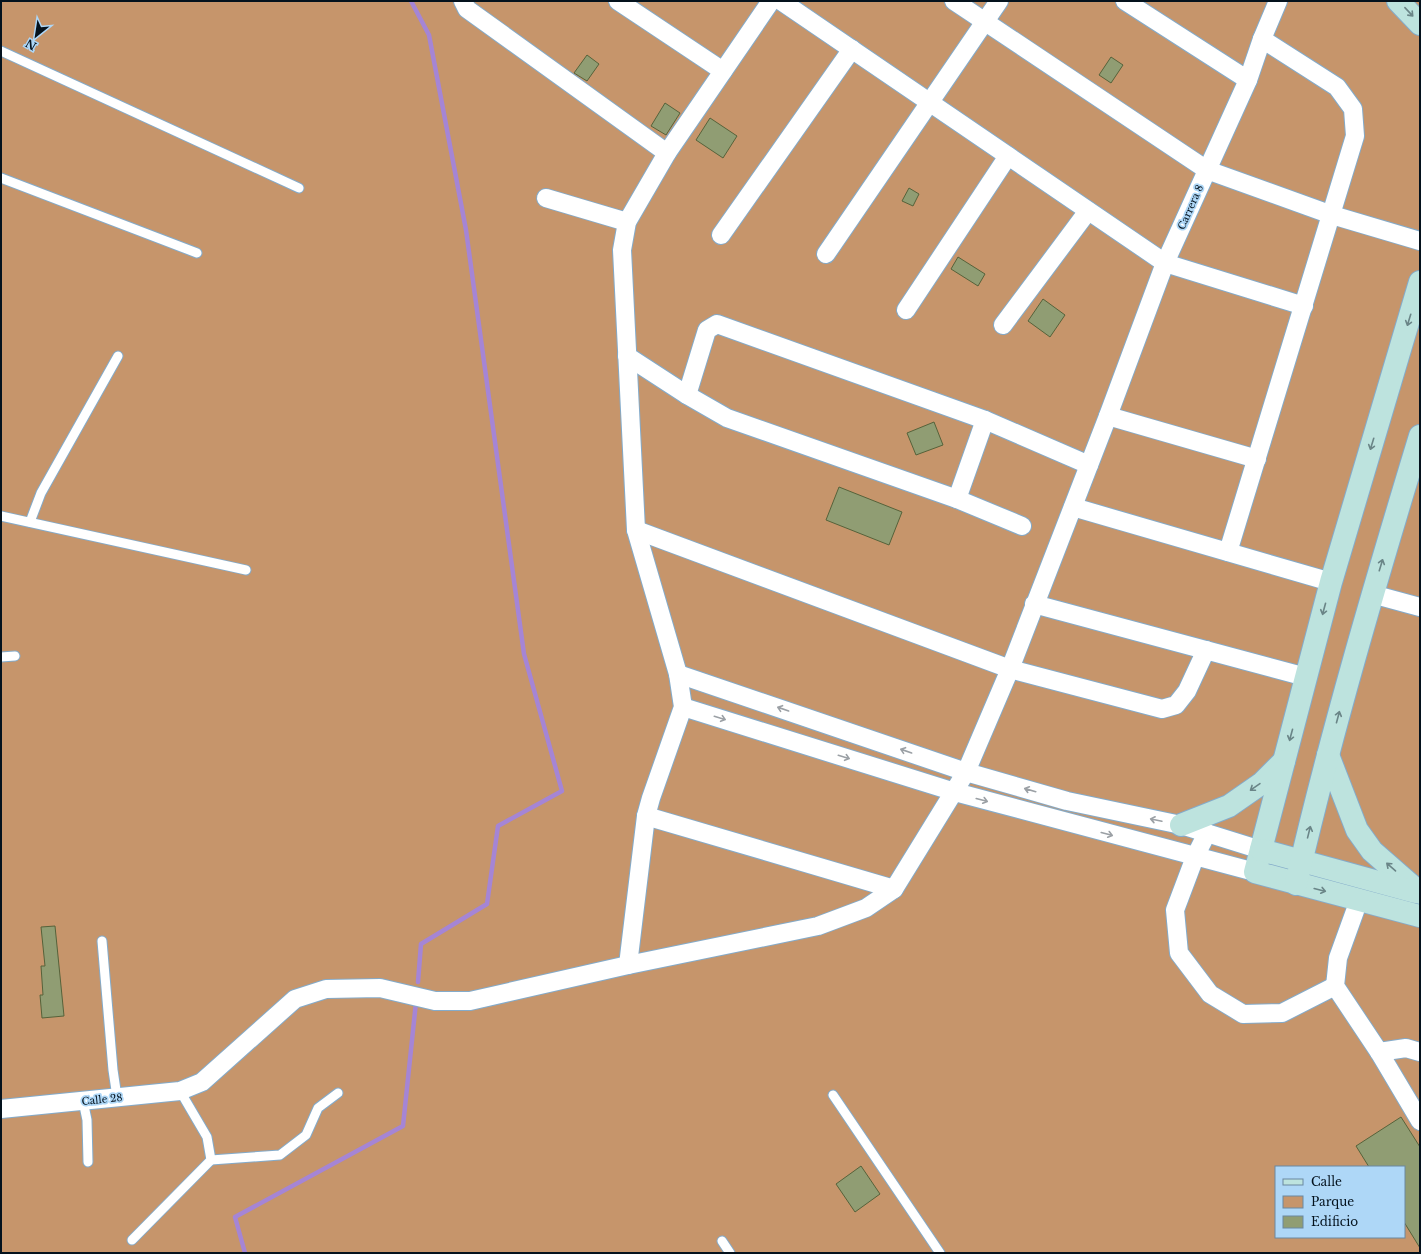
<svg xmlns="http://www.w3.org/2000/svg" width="1421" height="1254" font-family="'Libre Baskerville',serif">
<rect width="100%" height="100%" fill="#aed7f7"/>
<path fill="#c6956b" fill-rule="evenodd" d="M1,1h1419v1252h-1419zM1276,1167h128v70h-128z"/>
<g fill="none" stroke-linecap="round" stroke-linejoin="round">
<g stroke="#a585d5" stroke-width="4.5">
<path d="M411,1l18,34 37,195 58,424 38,137 -64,35 -11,78 -66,40 -3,38"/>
<path d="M245,1253l-10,-36 168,-91 13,-124"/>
</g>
</g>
<g fill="#909d73" stroke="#56623a">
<path d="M587,55l12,9 -12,17 -13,-8z"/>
<path d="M1111,57l12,8 -12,18 -12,-8z"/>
<path d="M665,103l15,10 -14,22 -15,-9z"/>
<path d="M710,118l27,18 -14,22 -27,-18z"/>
<path d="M909,188l10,6 -6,12 -11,-5z"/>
<path d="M958,257l27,17 -7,12 -27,-17z"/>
<path d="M1043,299l22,16 -15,22 -22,-16z"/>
<path d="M934,422l9,23 -27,10 -9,-22z"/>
<path d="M839,487l63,25 -13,33 -63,-25z"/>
<path d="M55,926l9,90 -22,2 -2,-23h3l-2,-29h4l-4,-39z"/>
<path d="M1401,1117l19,30v101l-16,-26v-55h-35l-13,-21z"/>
<path d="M861,1166l19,28 -25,18 -19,-28z"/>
</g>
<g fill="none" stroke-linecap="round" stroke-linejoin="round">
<g stroke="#84abca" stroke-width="11">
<g id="lane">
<path d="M1,51l298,137"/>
<path d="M1,178l196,75"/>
<path d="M1,516l245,54"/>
<path d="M30,522l11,-29 77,-137"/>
<path d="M1,657l14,-1"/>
<path d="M102,941l11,129 4,27"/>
<path d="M833,1095l107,158"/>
<path d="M83,1101l4,19 1,42"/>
<path d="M211,1160l69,-5 26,-20 12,-27 20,-15"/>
<path d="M132,1240l79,-80 -4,-23 -27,-46"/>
<path d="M722,1241l8,12"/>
</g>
</g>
<g stroke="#84abca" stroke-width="20">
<g id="street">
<path d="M463,1l4,8 200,144"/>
<path d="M618,1l105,70"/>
<path d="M781,1l384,262 139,43"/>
<path d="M954,1l253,169 125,45 88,26"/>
<path d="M1125,1l123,79"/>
<path d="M546,198l81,24"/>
<path d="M721,235l131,-186"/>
<path d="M826,254l173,-253"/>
<path d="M906,310l102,-154"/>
<path d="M1003,325l85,-114"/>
<path d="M627,356l60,39 40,23 230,81 65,27"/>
<path d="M687,395l20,-65 10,-6 268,96 104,45"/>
<path d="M1108,416l149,43"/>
<path d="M957,499l28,-79"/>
<path d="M1073,507l258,75"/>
<path d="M636,530l374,139 152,40 14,-4 11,-14 19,-41"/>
<path d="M1228,552l127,-416 -2,-27 -16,-22 -75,-48"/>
<path d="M1372,594l48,13"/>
<path d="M1034,604l272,73"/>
<path d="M678,674l288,98 101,29 114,24 80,25"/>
<path d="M683,707l272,85 300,80"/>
<path d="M646,816l248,73"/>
<path d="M1207,833l-12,24 -20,53 4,43 31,41 33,20 39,-1 53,-27"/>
<path d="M1359,900l-21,58 -3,28 44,66 41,69"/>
<path d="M628,965l18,-149 5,-18 32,-91 -5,-33 -42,-144 -14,-280 5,-28 40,-69 104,-152"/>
<path d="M1379,1052l27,-4 14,4"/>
<path d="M1,1109l179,-18 22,-9 93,-83 31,-10 54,-1 55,13h35l158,-36 190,-39 48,-18 28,-19 72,-117 44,-103 98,-253 57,-153 83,-183 14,-41 16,-38"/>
</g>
</g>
<g stroke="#84abca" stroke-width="24">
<g id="secondary">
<path d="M1398,1l22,23"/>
<path d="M1420,282l-89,300 -76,290 165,44"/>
<path d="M1328,755l29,75 15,21 48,42"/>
<path d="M1181,825l48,-19 33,-23 22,-22"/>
<path d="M1261,850l154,42"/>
<path d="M1296,884c35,-151 79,-300 124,-448"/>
</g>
</g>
<use href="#lane" stroke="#fff" stroke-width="9"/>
<use href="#street" stroke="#fff" stroke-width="18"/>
<use href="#secondary" stroke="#bde3de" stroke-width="22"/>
</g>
<defs><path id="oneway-shaft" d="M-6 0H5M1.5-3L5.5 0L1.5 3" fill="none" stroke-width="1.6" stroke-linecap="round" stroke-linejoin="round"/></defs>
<g stroke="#6a8587">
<use href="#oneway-shaft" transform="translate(1409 12) rotate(47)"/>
<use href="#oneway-shaft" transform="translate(1409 320) rotate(107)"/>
<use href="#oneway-shaft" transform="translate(1372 444) rotate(107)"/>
<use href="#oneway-shaft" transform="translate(1381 565) rotate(-73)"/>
<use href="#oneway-shaft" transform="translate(1324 609) rotate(105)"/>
<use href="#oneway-shaft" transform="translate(1338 717) rotate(-75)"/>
<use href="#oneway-shaft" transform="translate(1291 735) rotate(105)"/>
<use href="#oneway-shaft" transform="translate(1255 787) rotate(145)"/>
<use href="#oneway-shaft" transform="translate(1309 832) rotate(-76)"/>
<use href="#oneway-shaft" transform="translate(1391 867) rotate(-139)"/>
<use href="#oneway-shaft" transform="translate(1320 890) rotate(14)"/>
</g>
<g stroke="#9ba0a5">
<use href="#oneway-shaft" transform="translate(783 709) rotate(-161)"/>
<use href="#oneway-shaft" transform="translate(720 718) rotate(17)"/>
<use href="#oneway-shaft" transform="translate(906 751) rotate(-161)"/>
<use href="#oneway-shaft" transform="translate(844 757) rotate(17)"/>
<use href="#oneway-shaft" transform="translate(1030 790) rotate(-164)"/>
<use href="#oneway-shaft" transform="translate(982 800) rotate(15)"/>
<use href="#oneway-shaft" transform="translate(1156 820) rotate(-168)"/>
<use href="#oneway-shaft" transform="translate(1107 834) rotate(15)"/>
</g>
<g text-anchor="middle" stroke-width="3.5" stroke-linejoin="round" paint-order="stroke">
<g font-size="10" fill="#04121d" stroke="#aed7f7">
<text transform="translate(1190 207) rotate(-66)" y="4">Carrera 8</text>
<text transform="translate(102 1099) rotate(-6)" y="4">Calle 28</text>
</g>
</g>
<rect width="1421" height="1254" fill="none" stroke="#04121d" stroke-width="4"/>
<rect x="1275" y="1166" width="130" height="72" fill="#aed7f7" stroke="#6a88a0"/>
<rect x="1283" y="1179" width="20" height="6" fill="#bde3de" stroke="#6a88a0"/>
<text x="1311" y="1186" font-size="12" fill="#04121d">Calle</text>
<rect x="1283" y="1196" width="20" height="12" fill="#c6956b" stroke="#6a88a0"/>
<text x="1311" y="1206" font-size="12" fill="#04121d">Parque</text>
<rect x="1283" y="1216" width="20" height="12" fill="#909d73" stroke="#6a88a0"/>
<text x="1311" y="1226" font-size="12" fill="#04121d">Edificio</text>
<g transform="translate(36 36) rotate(210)" stroke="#aed7f7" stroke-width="3" paint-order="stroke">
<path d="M0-3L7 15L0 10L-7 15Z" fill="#04121d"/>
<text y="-6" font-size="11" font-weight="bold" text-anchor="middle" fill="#04121d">N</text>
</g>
</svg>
